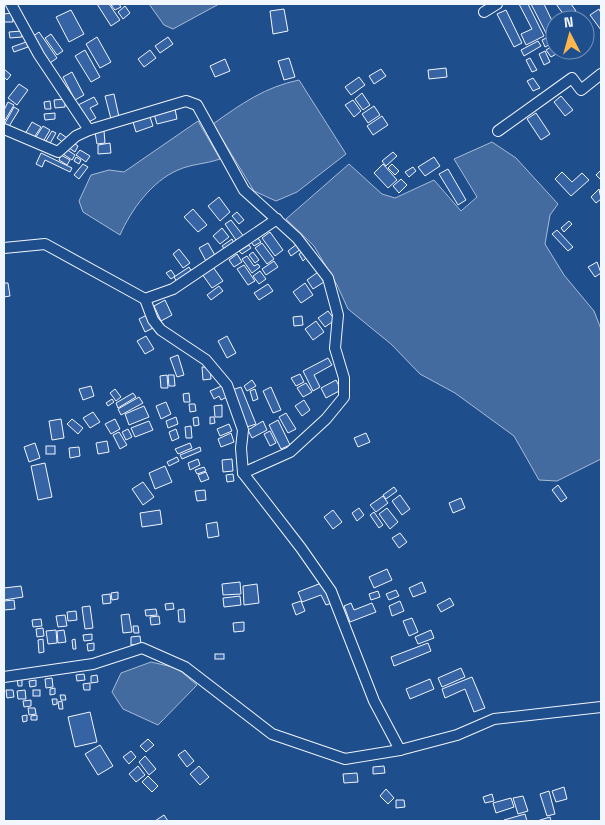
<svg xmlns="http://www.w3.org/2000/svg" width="605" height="825" font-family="'Space Grotesk',sans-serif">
<rect width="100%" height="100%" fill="#1f4e8c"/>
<g fill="#446ba0" stroke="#a8bbd7">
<path d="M149,4h70l-46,25 -9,-4z"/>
<path d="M299,80l47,74 -49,38 -21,9 -22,-10 -41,-67c28,-20 52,-37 86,-44z"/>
<path d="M198,121l22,38c-14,5 -29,5 -42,11 -26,11 -47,40 -58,65l-37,-23 -4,-11 12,-26 18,-5 15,2z"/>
<path d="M492,142l24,16 42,46 -8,11 -5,29 19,31 30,36 7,18v130l-44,22 -18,-1 -25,-44 -59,-43 -35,-19 -29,-30 -43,-35 -11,-24 -23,-39 -28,-27 63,-55 33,30 13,4 39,-18 27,31 16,-14 -23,-38z"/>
<path d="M151,662l26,6 20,17 -39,40 -35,-16 -11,-17 9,-19z"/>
</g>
<g fill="#3563a3" stroke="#f2f6ff">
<path d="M97,4h12l11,16 -9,6z"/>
<path d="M119,4l2,3 -6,3 -4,-5z"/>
<path d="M519,4h9l16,32 -18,9 -5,-11 11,-5z"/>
<path d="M531,4h13l11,23v4l-8,4z"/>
<path d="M556,4h15l5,7 -10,7z"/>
<path d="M125,6l5,7 -7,6 -5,-7z"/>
<path d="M284,9l4,22 -15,3 -3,-23z"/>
<path d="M599,9l2,4v17l-11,-15z"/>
<path d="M71,10l13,24 -15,8 -13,-25z"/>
<path d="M506,10l16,33 -8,4 -17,-33z"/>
<path d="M12,13l1,9h-9v-8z"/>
<path d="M22,31v6l-12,1 -1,-6z"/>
<path d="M39,32l18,26 -7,5 -18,-26z"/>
<path d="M51,34l12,17 -6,4 -12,-17z"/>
<path d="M555,34v8l-10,5 -3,-7z"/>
<path d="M97,37l14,25 -11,6 -14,-24z"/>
<path d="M168,37l5,7 -13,9 -5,-7z"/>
<path d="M538,41l3,5 -17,10 -3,-6z"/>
<path d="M26,42l2,5 -14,5 -2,-5z"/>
<path d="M554,45l4,8 -7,4 -5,-7z"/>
<path d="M85,50l15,27 -9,5 -16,-26z"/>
<path d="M150,50l6,8 -12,9 -6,-8z"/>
<path d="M545,51l5,11 -6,3 -5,-11z"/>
<path d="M289,58l6,19 -11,3 -6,-19z"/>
<path d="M530,58l7,12 -5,2 -6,-12z"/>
<path d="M225,59l5,12 -15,6 -5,-11z"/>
<path d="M446,68l1,9 -18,2 -1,-9z"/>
<path d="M4,69l7,6 -4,5 -3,-3z"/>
<path d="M381,69l5,7 -12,8 -5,-8z"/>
<path d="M72,72l12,23 -9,5 -12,-23z"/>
<path d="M359,77l6,8 -14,10 -6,-8z"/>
<path d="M533,78l7,10 -7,3 -6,-10z"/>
<path d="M19,84l9,6 -11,15 -9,-7z"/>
<path d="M362,93l8,12 -7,5 -8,-11z"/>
<path d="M114,94l5,23 -8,2 -6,-23z"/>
<path d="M561,96l12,14 -8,6 -11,-14z"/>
<path d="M94,97l4,7 -8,4 6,10 -9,5 -9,-18z"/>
<path d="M65,99v8l-10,1 -1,-8z"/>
<path d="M353,100l8,11 -7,6 -9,-12z"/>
<path d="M50,101l1,8h-6l-1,-7z"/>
<path d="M8,102l6,3 -10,17v-12z"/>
<path d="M374,106l6,9 -12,8 -6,-9z"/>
<path d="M14,107l5,3 -11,18 -4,-3z"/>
<path d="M175,109l2,10 -20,5 -3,-10z"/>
<path d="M55,113v6l-10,1 -1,-6z"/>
<path d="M536,113l14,21 -9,6 -14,-21z"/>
<path d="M382,116l6,9 -15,10 -6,-9z"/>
<path d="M150,117l3,9 -17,6 -3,-10z"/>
<path d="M32,122l9,5 -8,12 -8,-5z"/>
<path d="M43,126l7,4 -9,15 -7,-5z"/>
<path d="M52,131l4,2 -8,14 -4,-3z"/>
<path d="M104,131l1,12 -8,1 -2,-12z"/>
<path d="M60,133l7,5 -3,5 -7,-5z"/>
<path d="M72,142l6,4 -3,6 -6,-4z"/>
<path d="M110,143l1,10 -13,1v-9z"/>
<path d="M66,149l9,6 -3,5 -9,-6z"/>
<path d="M80,150l10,6 -4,6 -10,-7z"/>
<path d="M393,152l4,4 -11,10 -4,-5z"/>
<path d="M41,153l31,15 -2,4 -25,-12 -3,7 -6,-3z"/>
<path d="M61,155l9,5 -3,5 -8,-5z"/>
<path d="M76,157l5,3 -2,4 -5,-3z"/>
<path d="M434,157l6,9 -15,10 -7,-9z"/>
<path d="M83,164l5,3 -9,12 -5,-4z"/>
<path d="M383,164l14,16 -9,8 -14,-15z"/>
<path d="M392,164l7,7 -4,4 -7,-7z"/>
<path d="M413,167l3,4 -7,6 -4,-5z"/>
<path d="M448,169l18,31 -8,5 -19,-31z"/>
<path d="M601,170v10l-5,-5z"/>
<path d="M562,172l10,10 10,-9 7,7 -18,16 -16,-17z"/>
<path d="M401,179l6,6 -8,8 -6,-7z"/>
<path d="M599,189l2,10 -5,4 -5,-6z"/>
<path d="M219,197l11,15 -10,9 -12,-15z"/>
<path d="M193,209l14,16 -9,7 -14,-15z"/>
<path d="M237,212l7,8 -5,4 -7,-8z"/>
<path d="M231,220l14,18 -7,5 -13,-19z"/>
<path d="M569,221l3,3 -8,8 -3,-4z"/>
<path d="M222,228l7,9 -9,7 -7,-8z"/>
<path d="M557,230l16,17 -5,4 -16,-17z"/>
<path d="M270,232l13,18 -8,6 -13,-18z"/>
<path d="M258,238l3,4 -7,4 -3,-4z"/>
<path d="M232,239l3,6 -9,6 -4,-5z"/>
<path d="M208,243l8,14 -9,6 -8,-15z"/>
<path d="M262,243l12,16 -7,5 -12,-16z"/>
<path d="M297,244l4,5 -10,7 -3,-5z"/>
<path d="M249,245l2,3 -9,6 -3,-3z"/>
<path d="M179,249l11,14 -7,5 -10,-14z"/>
<path d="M303,251l4,6 -4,4 -4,-7z"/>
<path d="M253,252l6,8 -4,3 -6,-8z"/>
<path d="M237,254l5,8 -8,5 -5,-7z"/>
<path d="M247,256l7,10 4,-2 2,3 -8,6 -10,-14z"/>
<path d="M274,261l4,6 -12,8 -4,-6z"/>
<path d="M597,262l4,11 -6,4 -7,-10z"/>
<path d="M244,265l11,16 -7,4 -11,-16z"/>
<path d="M189,267l4,7 -15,10 -4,-7z"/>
<path d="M213,267l10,14 -11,7 -10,-14z"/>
<path d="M171,270l4,6 -4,3 -5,-6z"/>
<path d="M260,271l6,8 -7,5 -6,-8z"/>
<path d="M318,272l6,10 -11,7 -6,-9z"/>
<path d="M4,283h4l2,13 -6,1z"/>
<path d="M305,283l8,12 -12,8 -8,-11z"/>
<path d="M268,284l5,7 -14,9 -5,-7z"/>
<path d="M219,286l4,5 -12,9 -4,-5z"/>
<path d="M165,300l7,15 -11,6 -7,-15z"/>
<path d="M328,311l7,9 -10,7 -7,-9z"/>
<path d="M147,315l6,13 -8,4 -6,-13z"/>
<path d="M302,316l1,9 -9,1 -1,-9z"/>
<path d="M316,321l8,11 -11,8 -8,-11z"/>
<path d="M146,336l8,13 -9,5 -8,-13z"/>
<path d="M227,336l9,17 -9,5 -9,-17z"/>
<path d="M178,355l6,20 -7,2 -7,-19z"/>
<path d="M328,358l4,7 -18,10 6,12 -7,4 -10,-20z"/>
<path d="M202,367h8l1,12 -8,1z"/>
<path d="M300,374l4,8 -8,4 -5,-8z"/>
<path d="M167,375l1,13h-7l-1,-12z"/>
<path d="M168,375h6l1,11h-6z"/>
<path d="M252,380l4,6 -9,5 -3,-5z"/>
<path d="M336,380l5,10 -15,8 -5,-10z"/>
<path d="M306,383l6,9 -9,5 -6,-9z"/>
<path d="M224,385l5,11 -8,4 -2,-4 -5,3 -4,-8z"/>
<path d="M91,386l3,10 -11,4 -4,-11z"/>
<path d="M241,387l15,37 -9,3 -15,-37z"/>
<path d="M271,387l10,23 -8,3 -10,-22z"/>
<path d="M115,389l6,8 -5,4 -6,-8z"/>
<path d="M255,389l3,10 -5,2 -3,-10z"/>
<path d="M133,393l3,4 -18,11 -2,-5z"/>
<path d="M189,393l1,9h-6l-1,-8z"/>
<path d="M139,397l4,6 -22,12 -3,-6z"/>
<path d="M112,399l2,3 -6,4 -2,-3z"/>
<path d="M304,400l6,10 -8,6 -7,-10z"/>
<path d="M166,402l5,12 -10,5 -5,-13z"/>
<path d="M189,404h6l1,7 -6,1z"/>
<path d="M222,405v12h-7l-1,-11z"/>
<path d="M144,406l5,11 -20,8 -4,-11z"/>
<path d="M93,412l7,10 -10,6 -7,-10z"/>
<path d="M286,413l10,16 -8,4 -9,-16z"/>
<path d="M176,417l2,7 -10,4 -2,-7z"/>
<path d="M198,417l1,8 -5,1 -1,-8z"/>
<path d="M210,417h4l1,6 -5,1z"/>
<path d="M61,419l3,19 -12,2 -3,-19z"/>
<path d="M72,419l11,9 -5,6 -11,-10z"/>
<path d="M115,419l5,10 -9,5 -6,-10z"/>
<path d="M278,420l12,25 -9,4 -12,-24z"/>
<path d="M149,421l4,9 -18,7 -4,-9z"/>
<path d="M263,421l4,9 -15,8 -4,-8z"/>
<path d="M229,424l3,7 -12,5 -3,-7z"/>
<path d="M191,426l1,12h-6l-1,-11z"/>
<path d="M128,429l4,8 -6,3 -4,-8z"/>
<path d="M176,429l3,9 -7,3 -3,-9z"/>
<path d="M270,431l6,12 -6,3 -6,-12z"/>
<path d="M119,432l8,13 -7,4 -7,-14z"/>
<path d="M231,433l3,9 -13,5 -3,-8z"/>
<path d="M366,433l4,9 -12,5 -4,-9z"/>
<path d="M107,441l2,11 -11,2 -2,-11z"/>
<path d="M35,443l5,15 -11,4 -5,-15z"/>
<path d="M190,443l2,5 -14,6 -3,-5z"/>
<rect x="46" y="446" width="9" height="8"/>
<path d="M79,447l1,9 -10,2 -1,-10z"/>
<path d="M200,447l1,4 -19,8 -2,-4z"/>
<path d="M177,457l2,4 -10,5 -2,-4z"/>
<path d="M198,459l2,6 -10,5 -2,-7z"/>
<path d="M232,459l1,12 -10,1 -1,-12z"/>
<path d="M45,463l7,34 -14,3 -7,-34z"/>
<path d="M165,466l7,16 -17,7 -6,-16z"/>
<path d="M204,467l2,4 -9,3 -2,-4z"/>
<path d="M206,472l3,7 -8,3 -3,-7z"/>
<path d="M233,474l1,7 -7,1 -1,-7z"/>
<path d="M143,482l11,15 -11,8 -11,-16z"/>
<path d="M558,485l9,13 -6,4 -9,-12z"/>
<path d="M394,487l3,4 -11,8 -3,-4z"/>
<path d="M205,490l1,10 -9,1 -2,-10z"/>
<path d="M400,495l10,14 -8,6 -10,-14z"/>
<path d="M383,496l5,7 -12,9 -6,-7z"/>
<path d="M461,498l4,10 -12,5 -4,-10z"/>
<path d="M359,508l5,7 -7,6 -5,-8z"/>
<path d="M387,508l11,14 -8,7 -11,-15z"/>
<path d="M160,510l2,14 -20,3 -2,-14z"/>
<path d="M333,510l9,12 -9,7 -9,-12z"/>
<path d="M374,512l9,13 -4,3 -9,-13z"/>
<path d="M217,522l2,14 -11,2 -2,-14z"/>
<path d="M400,533l7,9 -8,6 -7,-10z"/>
<path d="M387,569l5,11 -18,8 -5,-11z"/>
<path d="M240,582l1,12 -18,1 -1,-11z"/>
<path d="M324,582l8,21 -6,2 -5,-10 -19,7 -4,-10z"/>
<path d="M422,582l4,10 -13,5 -4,-9z"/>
<path d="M257,584l2,19 -15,2 -1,-19z"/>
<path d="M21,586l2,11 -19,3v-12z"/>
<path d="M396,590l3,6 -10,4 -3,-6z"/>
<path d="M378,591l2,6 -9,3 -2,-6z"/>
<path d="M118,592v7l-6,1 -1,-7z"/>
<path d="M110,594l1,9 -8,1 -1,-9z"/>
<path d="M240,596l1,9 -17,2 -1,-9z"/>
<path d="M450,598l4,7 -13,7 -4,-7z"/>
<path d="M14,600l1,9 -11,1v-9z"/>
<path d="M301,601l4,10 -9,4 -4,-11z"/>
<path d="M400,601l4,10 -12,5 -3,-10z"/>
<path d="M173,603l1,6 -8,1 -1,-6z"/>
<path d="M351,603l3,7 18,-7 4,9 -26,10 -6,-16z"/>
<path d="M90,606l3,22 -8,1 -3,-22z"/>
<path d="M156,609l1,6 -11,1 -1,-6z"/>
<path d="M184,609l1,13h-6l-1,-12z"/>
<path d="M76,611l1,9 -9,1 -1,-9z"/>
<path d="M129,614l3,18 -9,1 -2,-18z"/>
<path d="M65,615l2,11 -9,1 -2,-11z"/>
<path d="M159,616l1,8 -9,1 -1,-8z"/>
<path d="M412,618l6,14 -9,4 -6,-15z"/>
<path d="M41,619l1,7 -9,1 -1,-7z"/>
<path d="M244,622v9l-10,1 -1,-9z"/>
<path d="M133,626h5l1,7h-5z"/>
<path d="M43,628l1,8 -7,1 -1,-8z"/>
<path d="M56,630l1,13 -9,1 -2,-13z"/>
<path d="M64,630l2,12 -8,1 -1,-12z"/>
<path d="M431,630l3,8 -16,6 -3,-7z"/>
<path d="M92,634v6l-8,1 -1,-6z"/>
<path d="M140,636l1,8 -10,1v-8z"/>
<path d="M43,639l1,13 -5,1 -1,-13z"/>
<path d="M75,639l1,10h-3l-1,-9z"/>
<path d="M94,643v7l-6,1 -1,-7z"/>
<path d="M428,643l3,8 -37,15 -3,-9z"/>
<rect x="215" y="654" width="9" height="5"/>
<path d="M461,668l4,9 -23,10 -4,-9z"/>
<path d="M84,674l1,6 -8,1 -1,-6z"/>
<path d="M97,675l1,7 -7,1v-7z"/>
<path d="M472,677l13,31 -11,4 -9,-23 -20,9 -3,-9z"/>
<path d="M17,678h5v8h-4z"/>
<path d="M52,678l1,9 -7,1 -1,-9z"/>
<path d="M430,679l4,10 -24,10 -4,-10z"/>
<path d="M36,680v6l-6,1 -1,-6z"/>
<path d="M90,683v7h-6l-1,-6z"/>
<path d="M55,688v6l-5,1v-6z"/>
<path d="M6,690h7l1,7 -7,1z"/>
<path d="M25,690l1,9h-8l-1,-8z"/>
<rect x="33" y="690" width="7" height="6"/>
<path d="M60,695h5l1,5h-5z"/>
<path d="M52,699h5v5l-4,1z"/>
<path d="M31,700v6l-7,1 -1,-6z"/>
<path d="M62,701l1,8h-4l-1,-7z"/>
<path d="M28,708h7l1,6 -7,1z"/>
<path d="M90,712l7,30 -22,5 -7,-30z"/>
<path d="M27,715v6l-4,1 -1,-6z"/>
<path d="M37,715v5h-6v-4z"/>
<path d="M148,739l6,6 -8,7 -6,-6z"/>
<path d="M100,745l13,21 -15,9 -13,-21z"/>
<path d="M185,750l9,11 -7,6 -9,-12z"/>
<path d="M131,751l5,6 -7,7 -6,-7z"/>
<path d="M145,756l11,13 -7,6 -10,-13z"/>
<path d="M138,766l7,9 -9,7 -7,-8z"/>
<path d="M199,766l10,11 -9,8 -10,-11z"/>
<path d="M384,766l1,7 -12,1v-7z"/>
<path d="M357,773l1,9 -14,1 -1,-9z"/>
<path d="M148,776l10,10 -6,6 -10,-10z"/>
<path d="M564,787l3,12 -11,3 -4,-11z"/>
<path d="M386,789l8,9 -6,6 -8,-8z"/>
<path d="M549,791l6,23 -8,2 -7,-22z"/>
<path d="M492,794l2,7 -9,2 -2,-6z"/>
<path d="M523,796l5,15 -10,3 -5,-16z"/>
<path d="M511,798l3,9 -18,6 -3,-10z"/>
<path d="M396,800h8l1,7 -9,1z"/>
<path d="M525,814l2,7h-23v-1z"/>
<path d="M164,815l4,6h-13z"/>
<path d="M550,817l1,4h-14z"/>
</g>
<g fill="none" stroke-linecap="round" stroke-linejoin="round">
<g stroke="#f2f6ff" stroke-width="12">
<g id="minor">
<path d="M11,4l28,51 50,75"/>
<path d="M484,12l13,-8"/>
<path d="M4,129l54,23 18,-16 13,-6 97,-29 11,4 47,85 53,48 31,40 10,37 -3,33 9,30v19l-18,22 -36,33 -47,21"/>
<path d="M498,131l74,-53 9,12 20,-16"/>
<path d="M4,248l41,-4 100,55 28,-10 104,-70"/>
<path d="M145,299l8,21 8,10 45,30 21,25 16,45 -2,18 2,25 58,75 30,43 43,110 26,49"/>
<path d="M4,677l89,-13 49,-16 43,19 87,67 73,25 55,-9 57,-15 37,-16 107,-12"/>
</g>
</g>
<use href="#minor" stroke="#1f4e8c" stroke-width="10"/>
</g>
<rect width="605" height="825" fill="none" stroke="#f2f6ff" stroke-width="10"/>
<g transform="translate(570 35) rotate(354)"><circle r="24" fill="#1f4e8c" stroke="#7391ba"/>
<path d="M0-4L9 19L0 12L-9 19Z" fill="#ffb74d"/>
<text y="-8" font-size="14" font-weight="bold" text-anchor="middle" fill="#f2f6ff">N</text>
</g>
</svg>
